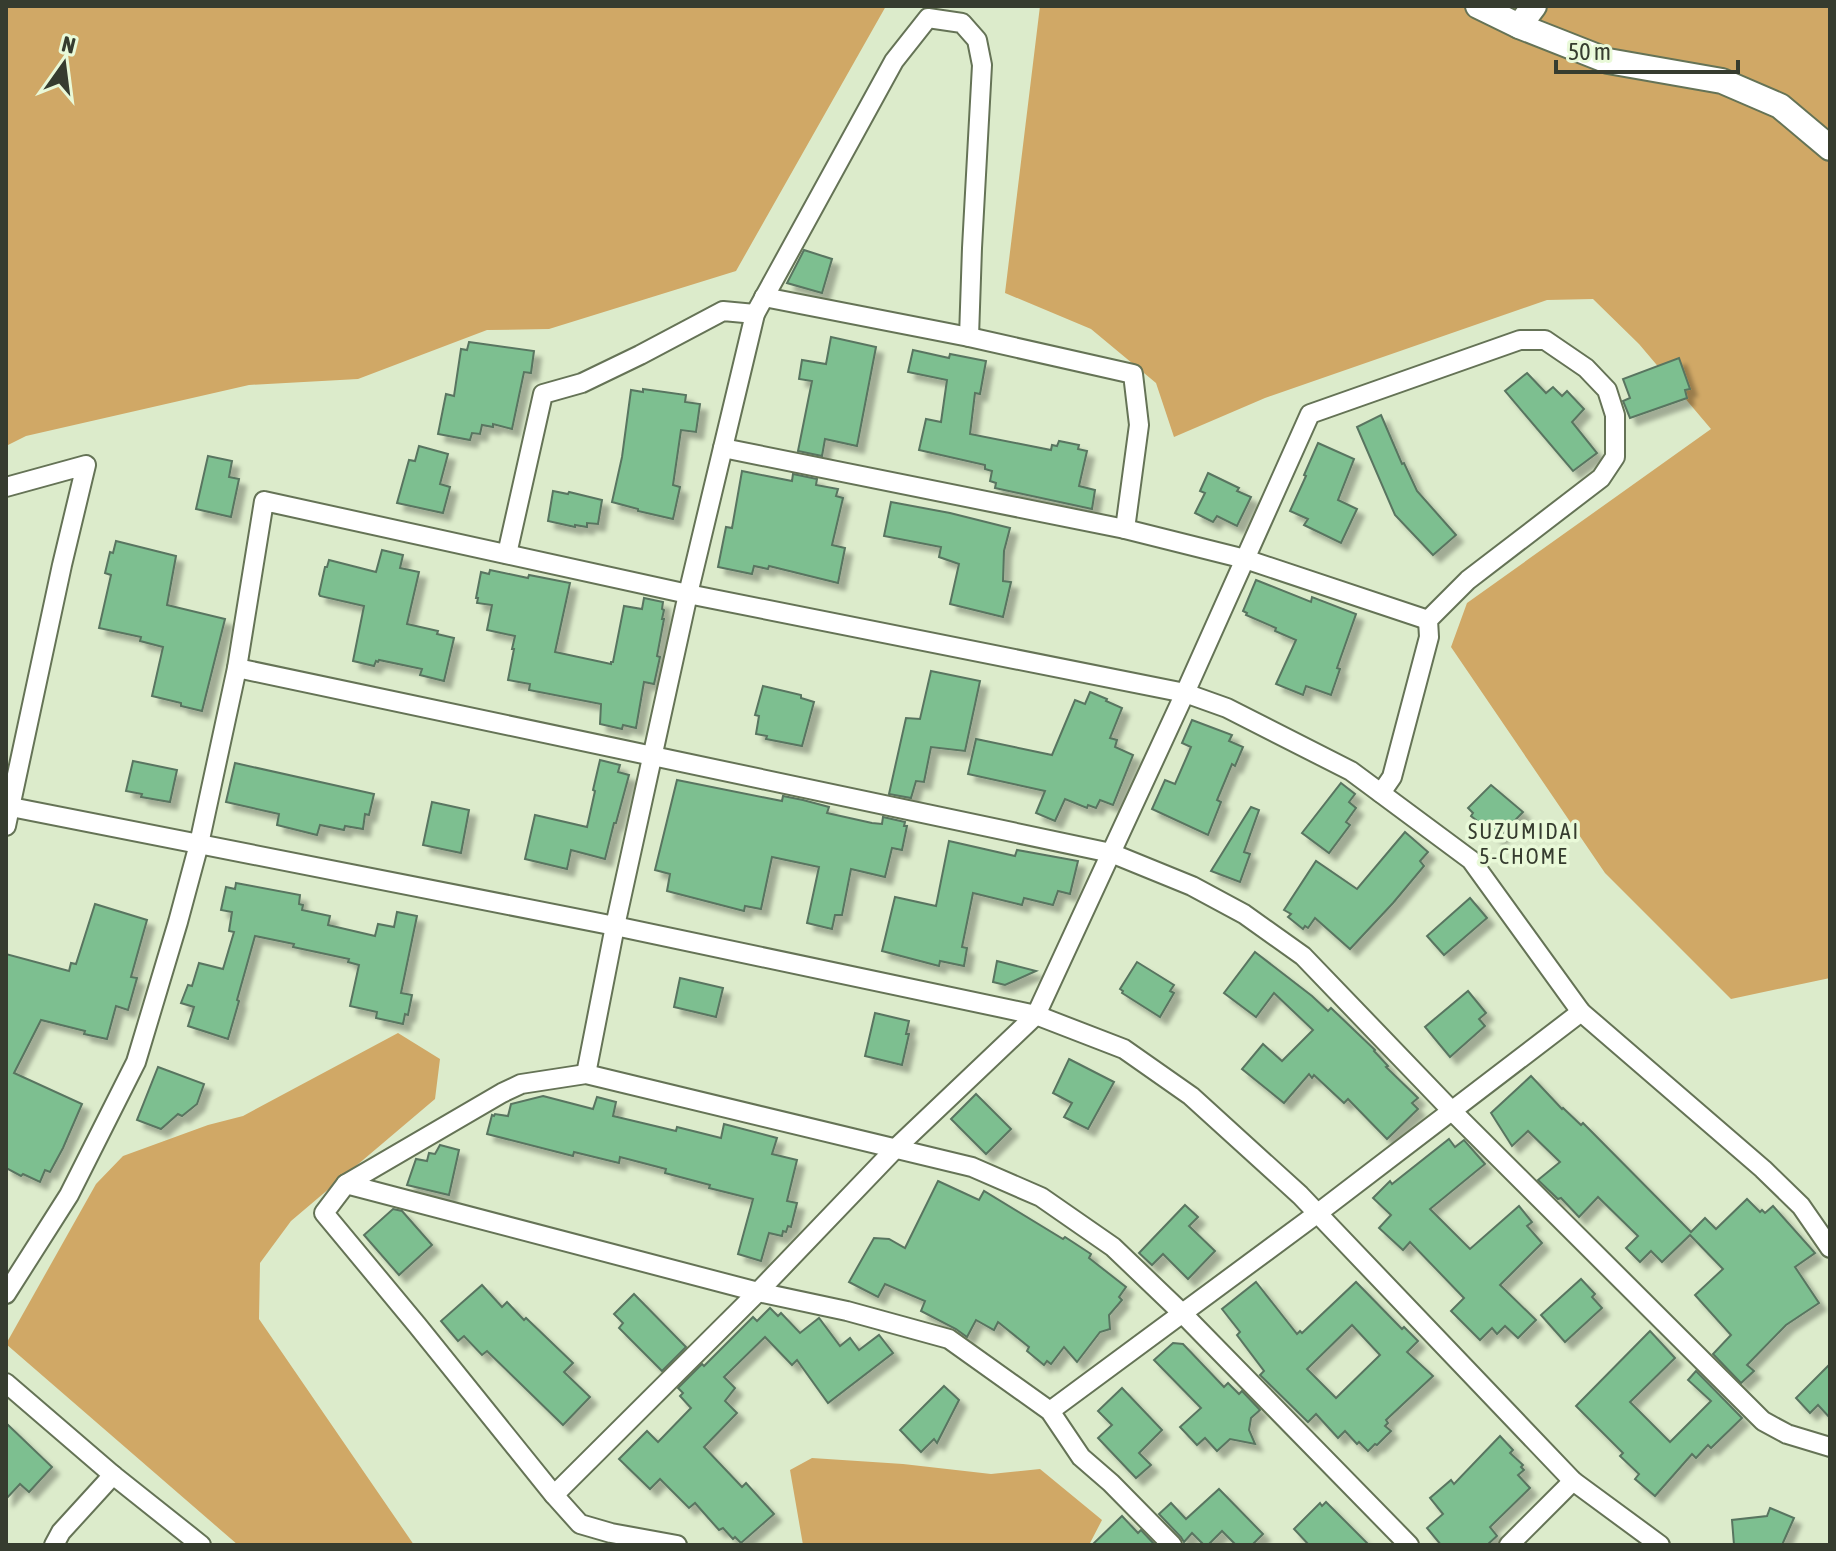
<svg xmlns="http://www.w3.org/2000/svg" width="1836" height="1551" font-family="'Asap Condensed',sans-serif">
<defs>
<filter id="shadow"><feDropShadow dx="7" dy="7" stdDeviation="2" flood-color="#0004"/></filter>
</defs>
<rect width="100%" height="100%" fill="#dcebcb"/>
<g fill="#d0a866">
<path d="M6,6h880l-150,265 -187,58 -62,1 -129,49 -109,6 -223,51 -20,10z"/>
<path d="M1040,6h790v972l-99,21 -126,-126 -154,-226 16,-44 244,-174 -72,-85 -46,-45 -46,1 -282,98 -91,39 -18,-54 -65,-54 -86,-36z"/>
<path d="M398,1033l42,26 -5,40 -144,122 -31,42 -1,56 155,226h-176l-232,-201 90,-160 27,-28 85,-31 35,-9z"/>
<path d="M812,1458l91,6 88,10 49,-5 62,51 -13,25h-286l-13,-75z"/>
</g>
<g fill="#7dbf90" stroke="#597560" stroke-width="2" fill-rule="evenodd" filter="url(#shadow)">
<path d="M804,250l28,9 -10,34 -35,-10z"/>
<path d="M831,337l45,10 -19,99 -32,-7 -3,17 -24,-5 14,-70 -13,-2 3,-19 24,4z"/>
<path d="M469,342l65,9 -3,22 -7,-1 -12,57 -19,-5v3l-11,-2 -2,9 -8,-1 -2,7 -32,-6 8,-40 8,2 7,-47 6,1z"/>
<path d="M913,350l36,8 1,-4 36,7 -6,33 -5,-1 -5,41 81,16 1,-5 5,1 2,-5 20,4 -1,4 9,2 -8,35 16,4 -3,19 -97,-21 1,-5 -6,-2 2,-10 -7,-2v-4l-66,-15 7,-31 15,3 6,-42 -39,-8z"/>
<path d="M1679,358l11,31 -5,1 2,8 -57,20 -7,-17 7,-3 -7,-19z"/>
<path d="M1527,373l19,20 7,-6 9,9 5,-5 17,18 -12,13 25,31 -24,18 -68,-80z"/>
<path d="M643,389l43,6 -1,7 15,2 -4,28 -15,-2 -8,55 7,2 -7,32 -35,-8v-2l-26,-7 10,-45 9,-67 12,2z"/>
<path d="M1381,415l21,49 2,-1 13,28 39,44 -23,20 -38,-40 -38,-88z"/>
<path d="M1318,443l36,16 -16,41 19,9 -16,34 -37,-18 4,-6 -18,-8 16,-35 -2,-1z"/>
<path d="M419,446l29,8 -8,30 10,3 -7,26 -46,-10 12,-43 6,1z"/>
<path d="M208,456l24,5 -3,16 10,2 -8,38 -35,-8z"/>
<path d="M742,471l50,10 1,-7 24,5 -1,6 22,4 -2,7 7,2 -11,47 13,3 -7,35 -69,-17 -1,3 -14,-3 -2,8 -34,-7 8,-40 6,1z"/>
<path d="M1208,473l31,15 -2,3 14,6 -14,29 -20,-10 -4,6 -18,-9 10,-20 -5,-2z"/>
<path d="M553,491l15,3 1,-2 33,8 -4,24 -11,-1v4l-12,-2v2l-27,-6z"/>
<path d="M891,502l59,11 60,15 -6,23 -1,30 8,1 -8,35 -53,-13 9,-40 -20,-7 2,-10 -57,-11z"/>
<path d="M116,541l60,15 -9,49 58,14 -23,92 -21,-5v-3l-29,-7 11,-49 -23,-6 1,-4 -42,-9 12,-53 -6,-2 5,-21 3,1z"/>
<path d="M382,550l21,5 -3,13 19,4 -12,52 31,7 -1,3 17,4 -10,43 -24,-6 2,-6 -43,-9 -1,2 -2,-1 -2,5 -21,-5 11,-55 -44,-10 -1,-2 6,-27h2l2,-7 47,12z"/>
<path d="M490,570l38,8 1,-3 41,8 -15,69 56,12v-2h2l11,-56 18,3 2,-11 19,4 -1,7 2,1 -2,9h2l-7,37 3,1 -6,27 -10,-2 -8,46 -13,-3 -1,4 -22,-5 1,-20 -72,-14 1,-6 -22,-4 6,-31h-2l3,-13 -28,-6 5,-25 -15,-2 1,-5h-2l5,-26 8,2z"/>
<path d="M1256,580l55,22 1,-5 44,17 -19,54 3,1 -9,26 -25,-9 -3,9 -27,-11 20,-44 -21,-9 1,-3 -30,-13 1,-2 -4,-2z"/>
<path d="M931,671l49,10 -15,70 -34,-4 -7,35 -8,-1 -5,17 -22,-4 17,-76 14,1z"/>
<path d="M763,686l38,9v3l13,4 -12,44 -36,-7 1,-3 -11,-2 3,-18 -4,-1z"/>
<path d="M1090,692l17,7 -1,2 16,7 -12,30 7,2 -2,7 18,8 -20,50 -13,-5 -4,8 -8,-3 -1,3 -22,-9 -10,22 -19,-8 9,-22 -77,-17 8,-35 76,16 23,-55 10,4z"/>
<path d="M1192,720l40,15 -3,6 14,6 -8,19 -3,-2 -15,36 4,2 -13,33 -56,-26 13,-29 10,4 16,-37 -9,-4z"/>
<path d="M600,760l20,5 -2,7 11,3 -13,48h-2l-9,36 -34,-9 -4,19 -42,-10 10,-44 52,12 8,-36 -2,-1z"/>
<path d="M133,761l44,9 -7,32 -29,-5 1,-3 -16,-3z"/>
<path d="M235,763l139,31 -5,21 -4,-1 -2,15 -18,-3 -1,4 -24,-5 -3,10 -40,-10 2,-11 -53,-12z"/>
<path d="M677,780l105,21 1,-5 20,4 26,7 -2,6 45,10 10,1 1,-7 22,5 -1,4h3l-5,24 -10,-2 -7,29 -34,-8 -9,46h-7l-3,14 -25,-6 12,-56 -47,-10 -11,52 -16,-3 -1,5 -77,-20 3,-17 -15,-4z"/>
<path d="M1341,783l14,11 -6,8 7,6 -10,14 4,3 -21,28 -27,-20z"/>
<path d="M1491,785l32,27 -25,26 -27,-22 2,-3 -5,-5z"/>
<path d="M432,802l37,8 -8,43 -38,-8z"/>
<path d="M1251,807l8,3 -15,42 6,2 -10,28 -29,-11z"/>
<path d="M1405,832l23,20 -8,9 4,5 -31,37 -43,46 -35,-31 -7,10 -3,-2 -2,3 -15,-12 3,-3 -7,-4 32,-49 41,28z"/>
<path d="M949,841l66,15 2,-6 61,11 -8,33 -12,-3 -5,14 -29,-7 -2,7 -49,-12 -11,54 5,1 -3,18 -24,-5 -1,5 -57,-15 13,-54 41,9z"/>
<path d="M236,883l64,12 -1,9 4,1 -1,5 28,6 -2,9 47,11 3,-12 16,3 3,-15 20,4 -16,77 11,2 -4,20 -3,-1 -2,10 -27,-6 1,-6 -27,-6 9,-41 -11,-3 1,-3 -56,-12 1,-3 -39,-8 -18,64 2,1 -11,38 -40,-13 6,-19 -13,-4 7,-18 4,1 7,-23 24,6 11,-37 -5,-1 3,-19 -11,-2 5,-23 9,2z"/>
<path d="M1470,898l17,20 -43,37 -17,-19z"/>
<path d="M95,904l52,16 -16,57 6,1 -9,32 -12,-4 -9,33 -23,-5 1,-3 -44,-11 -27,53 68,31 -19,44 -13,24 -5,-2 -5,12 -17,-8 -2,2 -15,-8v-214l63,17 2,-8 5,1z"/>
<path d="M1255,952l57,44 16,15 3,-3 44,42 -1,1 14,15 -2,1 32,31 -6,5 6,6 -31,30 -39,-40 -4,4 -30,-28 -2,3 -3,-4 -25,29 -42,-34 21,-25 19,17 31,-31 -39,-37 -18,24 -32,-24z"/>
<path d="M997,961l39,10 -31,14 -12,-3z"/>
<path d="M1137,962l37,23 -4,6 4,2 -14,24 -38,-24 1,-2 -3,-2z"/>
<path d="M680,978l43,10 -7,29 -42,-10z"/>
<path d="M1468,991l18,22 -7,6 6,7 -35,31 -25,-30z"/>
<path d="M875,1013l34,8 -3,13h3l-7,31 -37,-9z"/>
<path d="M1069,1059l45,23 -26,47 -24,-12 8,-14 -19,-10z"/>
<path d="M158,1067l46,17 -7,20 -15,12 -4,-2 -17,15 -24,-9z"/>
<path d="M1531,1076l31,33 1,-1 18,17 2,-2 108,109 14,-14 11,11 31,-30 13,13 2,-2 3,3 8,-7 42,47 -20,14 24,36 -33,22 -39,40 7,6 -13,12 -28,-29 18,-19 -36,-40 28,-26 -33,-34 -28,27 -11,-11 -11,11 -14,-14 12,-12 -40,-39 -19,20 -18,-19 -3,1 -20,-19 22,-18 -32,-31 -16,15 -21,-33z"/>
<path d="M976,1094l35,35 -25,25 -35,-35z"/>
<path d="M543,1096l50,13 4,-12 19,5 -3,14 63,15 1,-4 44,11 3,-14 53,14 -5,16 25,6 -10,41 10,2 -6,24 -3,-1 -2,6 -3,-1 -1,5 -13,-3 -8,28 -23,-7 15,-55 -44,-11 1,-3 -45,-12 1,-4 -46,-12 -1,6 -45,-11 -1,4 -86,-22 5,-19 2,1 1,-2 13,2 3,-12z"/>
<path d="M1449,1139l6,8 9,-7 21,24 -55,45 40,40 49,-43 13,16 -5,4 15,17 -42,42 36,35 -18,18 -13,-12 -8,8 -5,-6 -12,12 -29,-29 13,-13 -54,-56 -7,8 -24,-22 12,-13 -18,-17 17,-17 2,3z"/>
<path d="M440,1145l19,5 -10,45 -42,-10 9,-26 11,2 2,-8 6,1z"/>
<path d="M938,1181l41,19 5,-9 79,48 2,-2 26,17 -2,4 37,29 -7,10 3,3 -13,15 1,14 -10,3 -23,30 -13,-15 -13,17 -4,-3 -3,4 -17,-14 2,-4 -31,-25 -4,8 -18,-10 -9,17 -11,-8 -35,-18 4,-10 -40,-17 -7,13 -29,-15 25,-44 15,1 16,9z"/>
<path d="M1185,1205l13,12 -9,9 26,25 -27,28 -25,-25 -11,11 -13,-12z"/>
<path d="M393,1209l9,2 30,34 -33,30 -35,-40z"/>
<path d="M1581,1279l14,15 -3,3 10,11 -37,34 -24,-27z"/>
<path d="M1256,1282l41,52 3,-3 2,2 54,-51 46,47 2,-2 14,14 -11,11 26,24 -47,44 2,3 -3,3 6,5 -14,14 -2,-1 -7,7 -9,-9 -2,2 -12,-13 -7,7 -22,-24 -8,8 -48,-47 4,-4 -27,-36 3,-3 -18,-23zM1352,1325l28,30 -44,43 -29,-29z"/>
<path d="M482,1285l20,22 5,-5 17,18 2,-2 47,45 -9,9 26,25 -27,28 -76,-74 -5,4 -18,-19 -6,5 -17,-20z"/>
<path d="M634,1294l52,53 -24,24 -43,-43 4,-5 -9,-9z"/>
<path d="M770,1308l8,8 3,-3 19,20 19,-15 21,28 10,-8 9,12 20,-15 14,18 -65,50 -31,-43 -5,5 -27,-28 -41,40 11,11 -10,13 12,12 -33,34 38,40 4,-4 28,31 -33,29 -6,-6 -2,2 -10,-11 -4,2 -24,-27 -6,5 -29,-29 -10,10 -31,-30 28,-28 11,11 33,-34 -11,-12 3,-3 -5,-5 24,-24 2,2 49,-49 4,4z"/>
<path d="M1650,1331l25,27 -45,44 40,40 41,-41 -23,-21 8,-9 46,47 -31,30 -3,-3 -12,13 -4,-4 -37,42 -20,-17 4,-5 -19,-18 3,-3 -47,-47z"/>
<path d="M1173,1343l10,1 41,43 4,-4 11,11 3,-3 18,19 -9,8 -2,12 6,14 -25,-5 -13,12 -12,-13 -8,7 -17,-18 21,-19 -47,-48z"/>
<path d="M1830,1364v54l-12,-13 -8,8 -14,-15z"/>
<path d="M944,1386l15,14 -22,43 -3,-4 -13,13 -21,-22z"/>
<path d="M1122,1388l40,42 -23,23 12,12 -15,13 -38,-40 14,-13 -14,-14z"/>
<path d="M6,1423l46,44 -23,25 -9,-8 -14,15z"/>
<path d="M1500,1436l13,14 -3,3 13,12 -2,2 3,3 -6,5 12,13 -40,39 7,9 -10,9h-46l-14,-17 16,-14 -13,-16 21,-18 3,4z"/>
<path d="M1219,1489l44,45 -11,11h-16l-14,-14 -14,14h-4l-12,-12 -8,9 -3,-5 -22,-23 12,-11 15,16z"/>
<path d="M1326,1502l43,43h-60l-15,-16 26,-26 2,3z"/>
<path d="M1770,1508l24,10 -12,27h-48l-2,-25 35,-4z"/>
<path d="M1122,1516l16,17 3,-3 14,15h-63z"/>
</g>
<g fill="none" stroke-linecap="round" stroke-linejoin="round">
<g stroke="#657356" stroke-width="22">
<g id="minor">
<path d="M764,297l205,40 164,37 6,51 -14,104"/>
<path d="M723,448l402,81 120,30 183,61"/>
<path d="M6,487l80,-22 -24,100 -56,261"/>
<path d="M507,554l36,-160 39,-11 58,-28 83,-44 32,3"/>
<path d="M237,668l874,185 81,33 52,28 59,42 149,155 311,310 24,13 43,13"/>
<path d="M6,806l609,120 421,89 88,34 67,47 109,99 273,286 87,64"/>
<path d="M586,1074l29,-148 73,-332 67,-280 139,-253 34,-43 34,5 15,17 5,25 -10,183 -3,89"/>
<path d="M346,1184l412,108 89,19 102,28 101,72 31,46 30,26 61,62"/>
<path d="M6,1294l63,-99 67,-133 42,-140 21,-78 38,-176 27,-167 424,93 497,99 42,15 124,63 120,89 110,152 182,157 38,37 29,42"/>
<path d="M6,1383l107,92 88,70"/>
<path d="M1050,1411l268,-198 263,-201"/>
<path d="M554,1495l204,-203 138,-144 140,-133 149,-322 125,-279 210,-74h25l41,28 21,22 8,25v42l-14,21 -133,102 -40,40 1,17 -37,140 -11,16"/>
<path d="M54,1545l7,-13 52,-57"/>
<path d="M677,1545l-66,-12 -31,-9 -26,-29 -137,-170 -93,-112 22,-29 156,-91 19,-9 65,-10 386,93 69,30 72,50 70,67 226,231"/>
<path d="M1509,1545l64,-64"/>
</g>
</g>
<g stroke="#657356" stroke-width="28">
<g id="tertiary">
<path d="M1478,6l41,20 89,35 114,20 58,25 50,42"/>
<path d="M1519,26l15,-20"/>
</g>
</g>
<use href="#minor" stroke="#fff" stroke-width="18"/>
<use href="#tertiary" stroke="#fff" stroke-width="24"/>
</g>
<g text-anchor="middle" stroke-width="7" stroke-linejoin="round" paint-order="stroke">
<g font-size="22" letter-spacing="2" fill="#363c2f" stroke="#e9f9d8">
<text x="1524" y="839">SUZUMIDAI<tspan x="1524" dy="25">5-CHOME</tspan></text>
</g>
</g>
<rect width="1836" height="1551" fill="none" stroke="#363c2f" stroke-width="16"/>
<g transform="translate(64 64) rotate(14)" stroke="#e9f9d8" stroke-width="6" paint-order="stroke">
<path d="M0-6L14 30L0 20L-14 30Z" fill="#363c2f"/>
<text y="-12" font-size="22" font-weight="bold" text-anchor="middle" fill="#363c2f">N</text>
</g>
<path d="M1556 60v12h182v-12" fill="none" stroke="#363c2f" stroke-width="4"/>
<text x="1568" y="60" font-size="24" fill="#363c2f" stroke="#e9f9d8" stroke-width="6" paint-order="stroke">50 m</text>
</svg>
